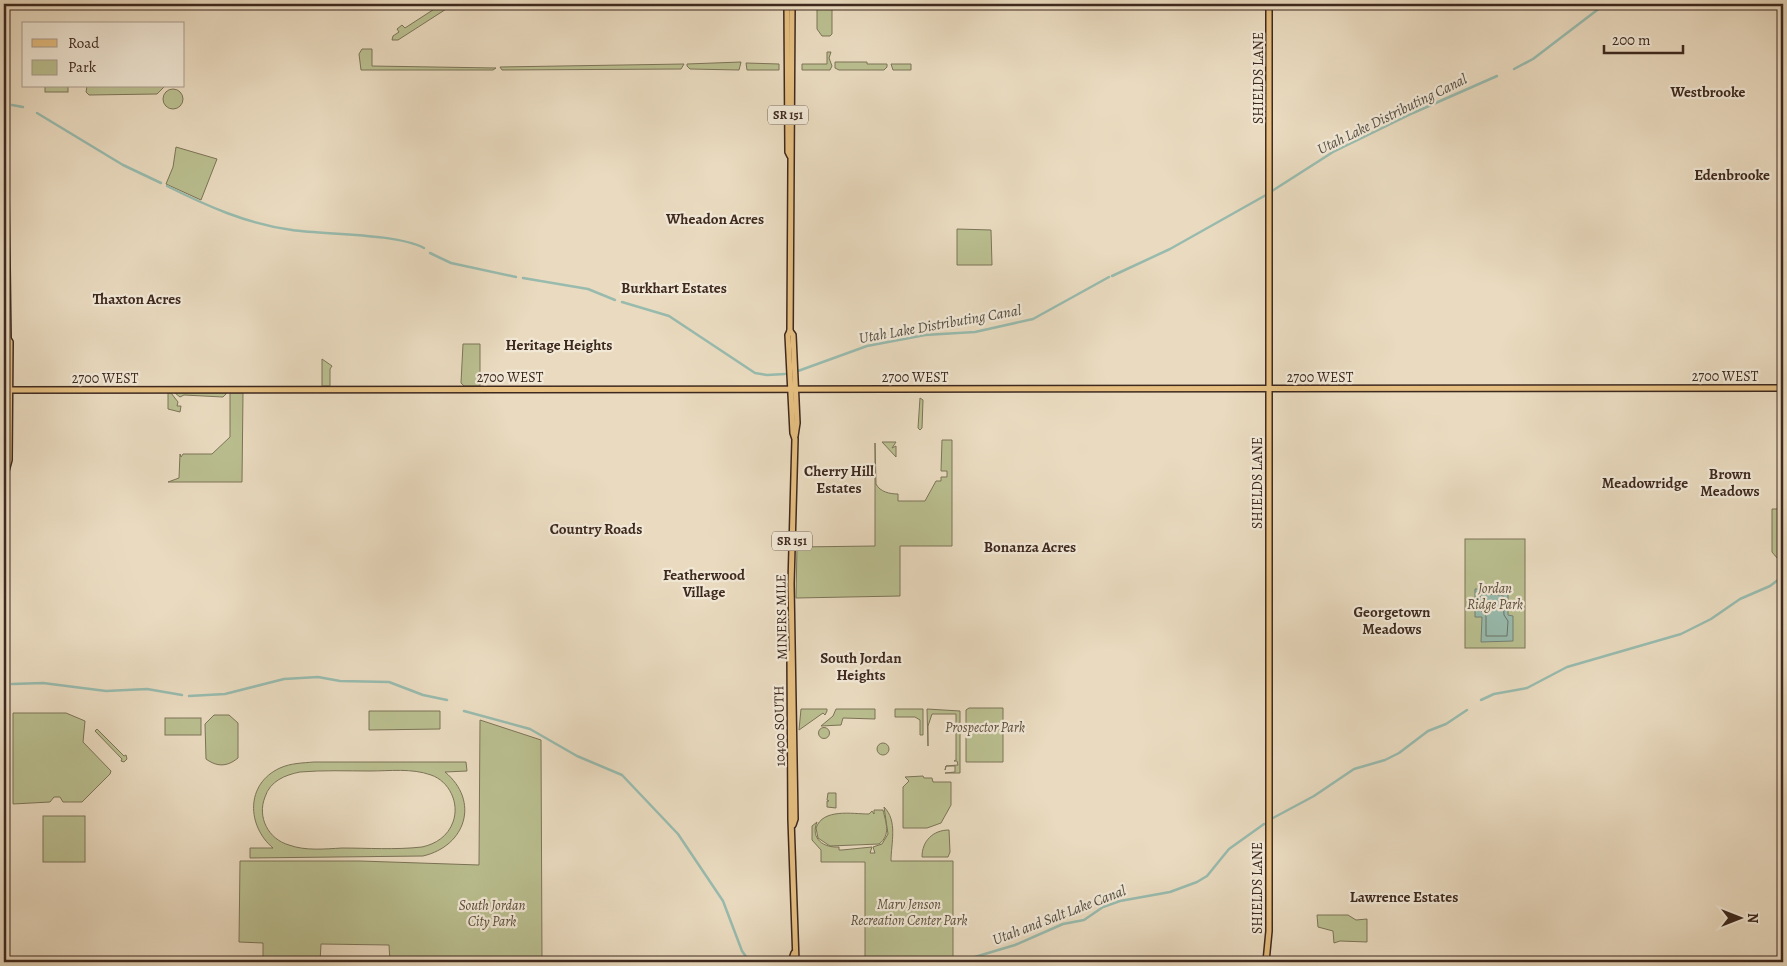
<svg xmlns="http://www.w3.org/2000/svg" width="1787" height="966" font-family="Alegreya,serif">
<rect width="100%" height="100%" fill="#eadbc0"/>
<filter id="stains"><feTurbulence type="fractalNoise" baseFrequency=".004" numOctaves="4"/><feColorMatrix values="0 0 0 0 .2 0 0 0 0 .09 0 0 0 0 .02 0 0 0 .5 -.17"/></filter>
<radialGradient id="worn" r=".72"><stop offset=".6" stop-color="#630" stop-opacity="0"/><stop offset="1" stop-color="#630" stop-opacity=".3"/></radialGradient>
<g fill="#babf90" stroke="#7c7458" fill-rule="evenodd">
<path d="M442,4h12l-56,36h-6l1,-4 6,-4 -2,-3 5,-4 3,3z"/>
<path d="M817,4h15v30l-2,2h-8l-5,-7z"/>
<path d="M362,49h10v17l124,2 -3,2h-132l-2,-16z"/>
<path d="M827,52h4l-2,6 3,8 -2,4h-28v-6h25z"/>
<path d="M741,62l-2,8 -49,-1 -3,-3v-2z"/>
<path d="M835,62h32v2h20v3l-3,3h-45l-4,-2z"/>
<path d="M746,63l33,1v6h-32z"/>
<path d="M684,64l-3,5 -179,1 -2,-3z"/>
<path d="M891,64h20v6h-18z"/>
<rect x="45" y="86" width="23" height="6"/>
<path d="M87,86h78l-8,8 -68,1 -3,-3z"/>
<circle cx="173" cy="99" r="10"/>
<path d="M176,147l41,12 -16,41 -35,-16 7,-17z"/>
<path d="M957,229l34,1 1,35h-35z"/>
<path d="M463,344h17v42h-16l-3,-3z"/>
<path d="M322,359l10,7 -2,3v17h-8z"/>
<path d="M168,393h3l7,9 -1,4h4l-1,6 -12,-3z"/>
<path d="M175,393h52l-4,4 -39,-2 -4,2z"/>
<path d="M230,393h13l-1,89h-74l11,-4 1,-24 1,3 2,-3h29l18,-17z"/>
<path d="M920,398l3,2 -1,28 -2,2 -2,-2z"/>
<path d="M942,440h10v106h-52v50l-104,2 1,-51 78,-1v-103l1,41c4,8 14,10 22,10v7h27l11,-20h5v-4h6v-6h-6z"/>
<path d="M882,442h14l-4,6 4,-2v11z"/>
<path d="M1772,509h11v56l-11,-13z"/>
<rect x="1465" y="539" width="60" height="109"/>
<path d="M969,708h34v54h-37v-52z"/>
<path d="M801,709h26v2l-2,4 -2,-2 -24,17z"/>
<path d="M836,709h39v10l-32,-1 -2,7 -20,1 12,-10z"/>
<path d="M895,709h28v26h-3v-15l-5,-3h-20z"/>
<path d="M927,709l33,2v62h-15l10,-1v-6h-9l-1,4 1,-4 12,-1 -1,-4h-3l2,-1v-46h-24l-4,12v20z"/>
<path d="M369,711h71v18l-71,1z"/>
<path d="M13,713h53l19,8 -2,21 28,29 -1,3 -28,28h-19l-3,-5h-6l-4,5 -37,2z"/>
<path d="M214,715h15l9,8v35c-11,9 -21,9 -32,1l-1,-35z"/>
<rect x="165" y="718" width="36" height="17"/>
<path d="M480,720l61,20 1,222h-152l-1,-17 -68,-1 -1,18h-57v-19l-24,-1 1,-81h120l119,4z"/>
<circle cx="824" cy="733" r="5.5"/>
<path d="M97,729l27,27 2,-1 1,4 -3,3 -3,-1 1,-2 -27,-28z"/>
<circle cx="883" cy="749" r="6"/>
<path d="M314,762h152l1,9 -22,1c35,29 21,74 -22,84l-173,2v-10h23c-26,-22 -28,-64 7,-80 11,-5 23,-5 34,-6zM300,772c23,-2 47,-1 70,-1 19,0 42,-3 61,4 18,6 29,28 22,47 -5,14 -17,22 -31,25 -27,3 -54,1 -80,1 -17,1 -37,3 -53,-3 -21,-6 -32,-28 -24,-48 5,-16 20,-22 35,-25z"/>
<path d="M923,776l1,2h8l1,4h18v23l-10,18 -14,5h-24v-41l6,-6 -4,-4z"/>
<path d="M828,793h8v15l-9,-1v-6h2l-2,-1z"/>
<path d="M884,807c14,14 7,36 7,54h62v98l-21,3h-67v-100h-44v-12l-9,-10v-14l5,-4c-7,17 7,26 22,25v3h3l30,-3 -2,6h5l-2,-6 9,-3 6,-10z"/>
<path d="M874,810h9c3,13 8,25 -4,34l-49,2 -12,-8 -2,-10c7,-20 36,-14 53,-14l3,-3 2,3z"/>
<rect x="43" y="816" width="42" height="46"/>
<path d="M949,830l1,22 -2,5h-26c0,-16 11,-27 27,-27z"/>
<path d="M1317,915h31l8,5 11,-1v23l-27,-1 -6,2 -1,-12 -15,-4z"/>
</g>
<path fill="#98bbae" stroke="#748175" d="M1475,589h33v26l5,1v25l-32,1 1,-25h-7z"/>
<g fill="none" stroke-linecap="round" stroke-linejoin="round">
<path stroke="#6b7266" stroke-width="1" d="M1482,594l21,1 1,20 4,6 -1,15h-21v-20l-6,-7v-13z"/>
<g stroke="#98bbae" stroke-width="2.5">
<path d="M1514,69l19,-10 72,-55"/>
<path d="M12,105l11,2"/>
<path d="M37,113l86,52 38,18"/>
<path d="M167,186c40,20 80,38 125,44 35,5 103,3 132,18"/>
<path d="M1272,191l61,-39 80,-39 84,-37"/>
<path d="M430,253l21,10 65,14"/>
<path d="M1112,276l58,-27 96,-54"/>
<path d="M523,278l65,11 27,11"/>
<path d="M622,302l47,14 86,57 12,2 18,-1"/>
<path d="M798,371l69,-25 58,-11 50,-3 58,-13 76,-42"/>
<path d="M12,684l31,-1 63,8 41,-2 35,6"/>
<path d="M189,696l36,-2 59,-15 34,-2 22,4 49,1 34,13 24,5"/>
<path d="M1481,700l13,-6 33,-6 40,-21 114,-33 30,-15 29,-20 30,-13 13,-10"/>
<path d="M464,711l66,18 47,27 45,19 56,59 45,67 19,50 8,11"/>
<path d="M1273,818l41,-22 40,-27 31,-9 14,-7 29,-22 18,-7 21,-14"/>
<path d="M958,962l57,-17 48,-21 21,-4 19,-13 17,-6 50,-9 27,-10 10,-6 22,-27 35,-25"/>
</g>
<g stroke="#3e291f" stroke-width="8">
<g id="major">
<path d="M787,4l1,148 2,4"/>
<path d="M792,4l-2,327 -2,4 5,98 2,6 -4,145 4,235 -2,6"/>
<path d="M4,43v-39"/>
<path d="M4,58l4,281 2,3 -1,118 -3,11v491"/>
<path d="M790,331l3,4 4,88 -2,13"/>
<path d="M4,390l1779,-2"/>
<path d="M6,463l-1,-4 1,-117 2,-3"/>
<path d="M790,653l1,166 5,143"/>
<path d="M791,962l3,-9"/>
<path d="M1266,962l3,-31v-927"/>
</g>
</g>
<use href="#major" stroke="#e5be80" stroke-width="5"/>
</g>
<g text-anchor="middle" stroke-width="4.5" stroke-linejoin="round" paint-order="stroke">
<g fill="#f1e8d6" stroke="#746256" stroke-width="1">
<rect x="768" y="105.5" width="40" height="19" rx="4"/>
<rect x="772" y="531.5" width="40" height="19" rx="4"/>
</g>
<g font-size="12" font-weight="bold" fill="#3e291f">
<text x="788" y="119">SR 151</text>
<text x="792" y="545">SR 151</text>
</g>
<g font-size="14" fill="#3e291f" stroke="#f1e8d6">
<text transform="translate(1258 78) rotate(-90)" y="5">SHIELDS LANE</text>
<text x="1725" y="381">2700 WEST</text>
<text x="510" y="382">2700 WEST</text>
<text x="915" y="382">2700 WEST</text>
<text x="1320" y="382">2700 WEST</text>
<text x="105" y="383">2700 WEST</text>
<text transform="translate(1257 483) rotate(-90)" y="5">SHIELDS LANE</text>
<text transform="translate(781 617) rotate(-91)" y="5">MINERS MILE</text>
<text transform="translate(779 726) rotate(-91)" y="5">10400 SOUTH</text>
<text transform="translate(1257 888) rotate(-90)" y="5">SHIELDS LANE</text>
</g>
<g font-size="14" font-style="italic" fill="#5d4e3b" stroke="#f1e8d6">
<text x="1495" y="593">Jordan<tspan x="1495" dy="16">Ridge Park</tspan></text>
<text x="985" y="732">Prospector Park</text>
<text x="909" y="909">Marv Jenson<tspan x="909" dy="16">Recreation Center Park</tspan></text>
<text x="492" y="910">South Jordan<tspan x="492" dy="16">City Park</tspan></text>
</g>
<g font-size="15" font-weight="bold" fill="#3e291f" stroke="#f1e8d6">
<text x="1708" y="97">Westbrooke</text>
<text x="1732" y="180">Edenbrooke</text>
<text x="715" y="224">Wheadon Acres</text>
<text x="674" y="293">Burkhart Estates</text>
<text x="137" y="304">Thaxton Acres</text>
<text x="559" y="350">Heritage Heights</text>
<text x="839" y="476">Cherry Hill<tspan x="839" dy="17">Estates</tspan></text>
<text x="1730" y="479">Brown<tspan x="1730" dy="17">Meadows</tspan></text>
<text x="1645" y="488">Meadowridge</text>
<text x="596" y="534">Country Roads</text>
<text x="1030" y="552">Bonanza Acres</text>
<text x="704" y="580">Featherwood<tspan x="704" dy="17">Village</tspan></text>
<text x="1392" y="617">Georgetown<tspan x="1392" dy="17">Meadows</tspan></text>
<text x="861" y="663">South Jordan<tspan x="861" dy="17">Heights</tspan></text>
<text x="1404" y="902">Lawrence Estates</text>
</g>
<g font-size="15" font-style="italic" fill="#544e43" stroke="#f1e8d6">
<text transform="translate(1392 114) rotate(-26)" y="5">Utah Lake Distributing Canal</text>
<text transform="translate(940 324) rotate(-10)" y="5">Utah Lake Distributing Canal</text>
<text transform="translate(1059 915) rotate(-21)" y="5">Utah and Salt Lake Canal</text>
</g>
</g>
<rect width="1787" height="966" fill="none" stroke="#eadbc0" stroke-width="20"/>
<rect x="5" y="5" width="1777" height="956" fill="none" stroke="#3e291f" stroke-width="2.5"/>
<rect x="10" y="10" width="1767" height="946" fill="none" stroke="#3e291f"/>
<rect x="22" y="22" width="162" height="65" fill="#f1e8d6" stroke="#a99c8d"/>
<rect x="32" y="39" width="25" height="8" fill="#e5be80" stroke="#a99c8d"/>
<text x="68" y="48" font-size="15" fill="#3e291f">Road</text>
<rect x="32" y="60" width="25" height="15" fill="#babf90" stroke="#a99c8d"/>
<text x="68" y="72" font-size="15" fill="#3e291f">Park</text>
<g transform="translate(1740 918) rotate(90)" stroke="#f1e8d6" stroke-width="4" paint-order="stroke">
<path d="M0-4L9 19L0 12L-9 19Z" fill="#3e291f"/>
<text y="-8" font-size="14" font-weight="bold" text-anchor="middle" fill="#3e291f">N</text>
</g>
<path d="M1604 45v8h79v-8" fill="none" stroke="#3e291f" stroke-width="2.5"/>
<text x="1612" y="45" font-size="15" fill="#3e291f" stroke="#f1e8d6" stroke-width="4" paint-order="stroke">200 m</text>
<rect width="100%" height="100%" filter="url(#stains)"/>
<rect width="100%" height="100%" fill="url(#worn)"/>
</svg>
